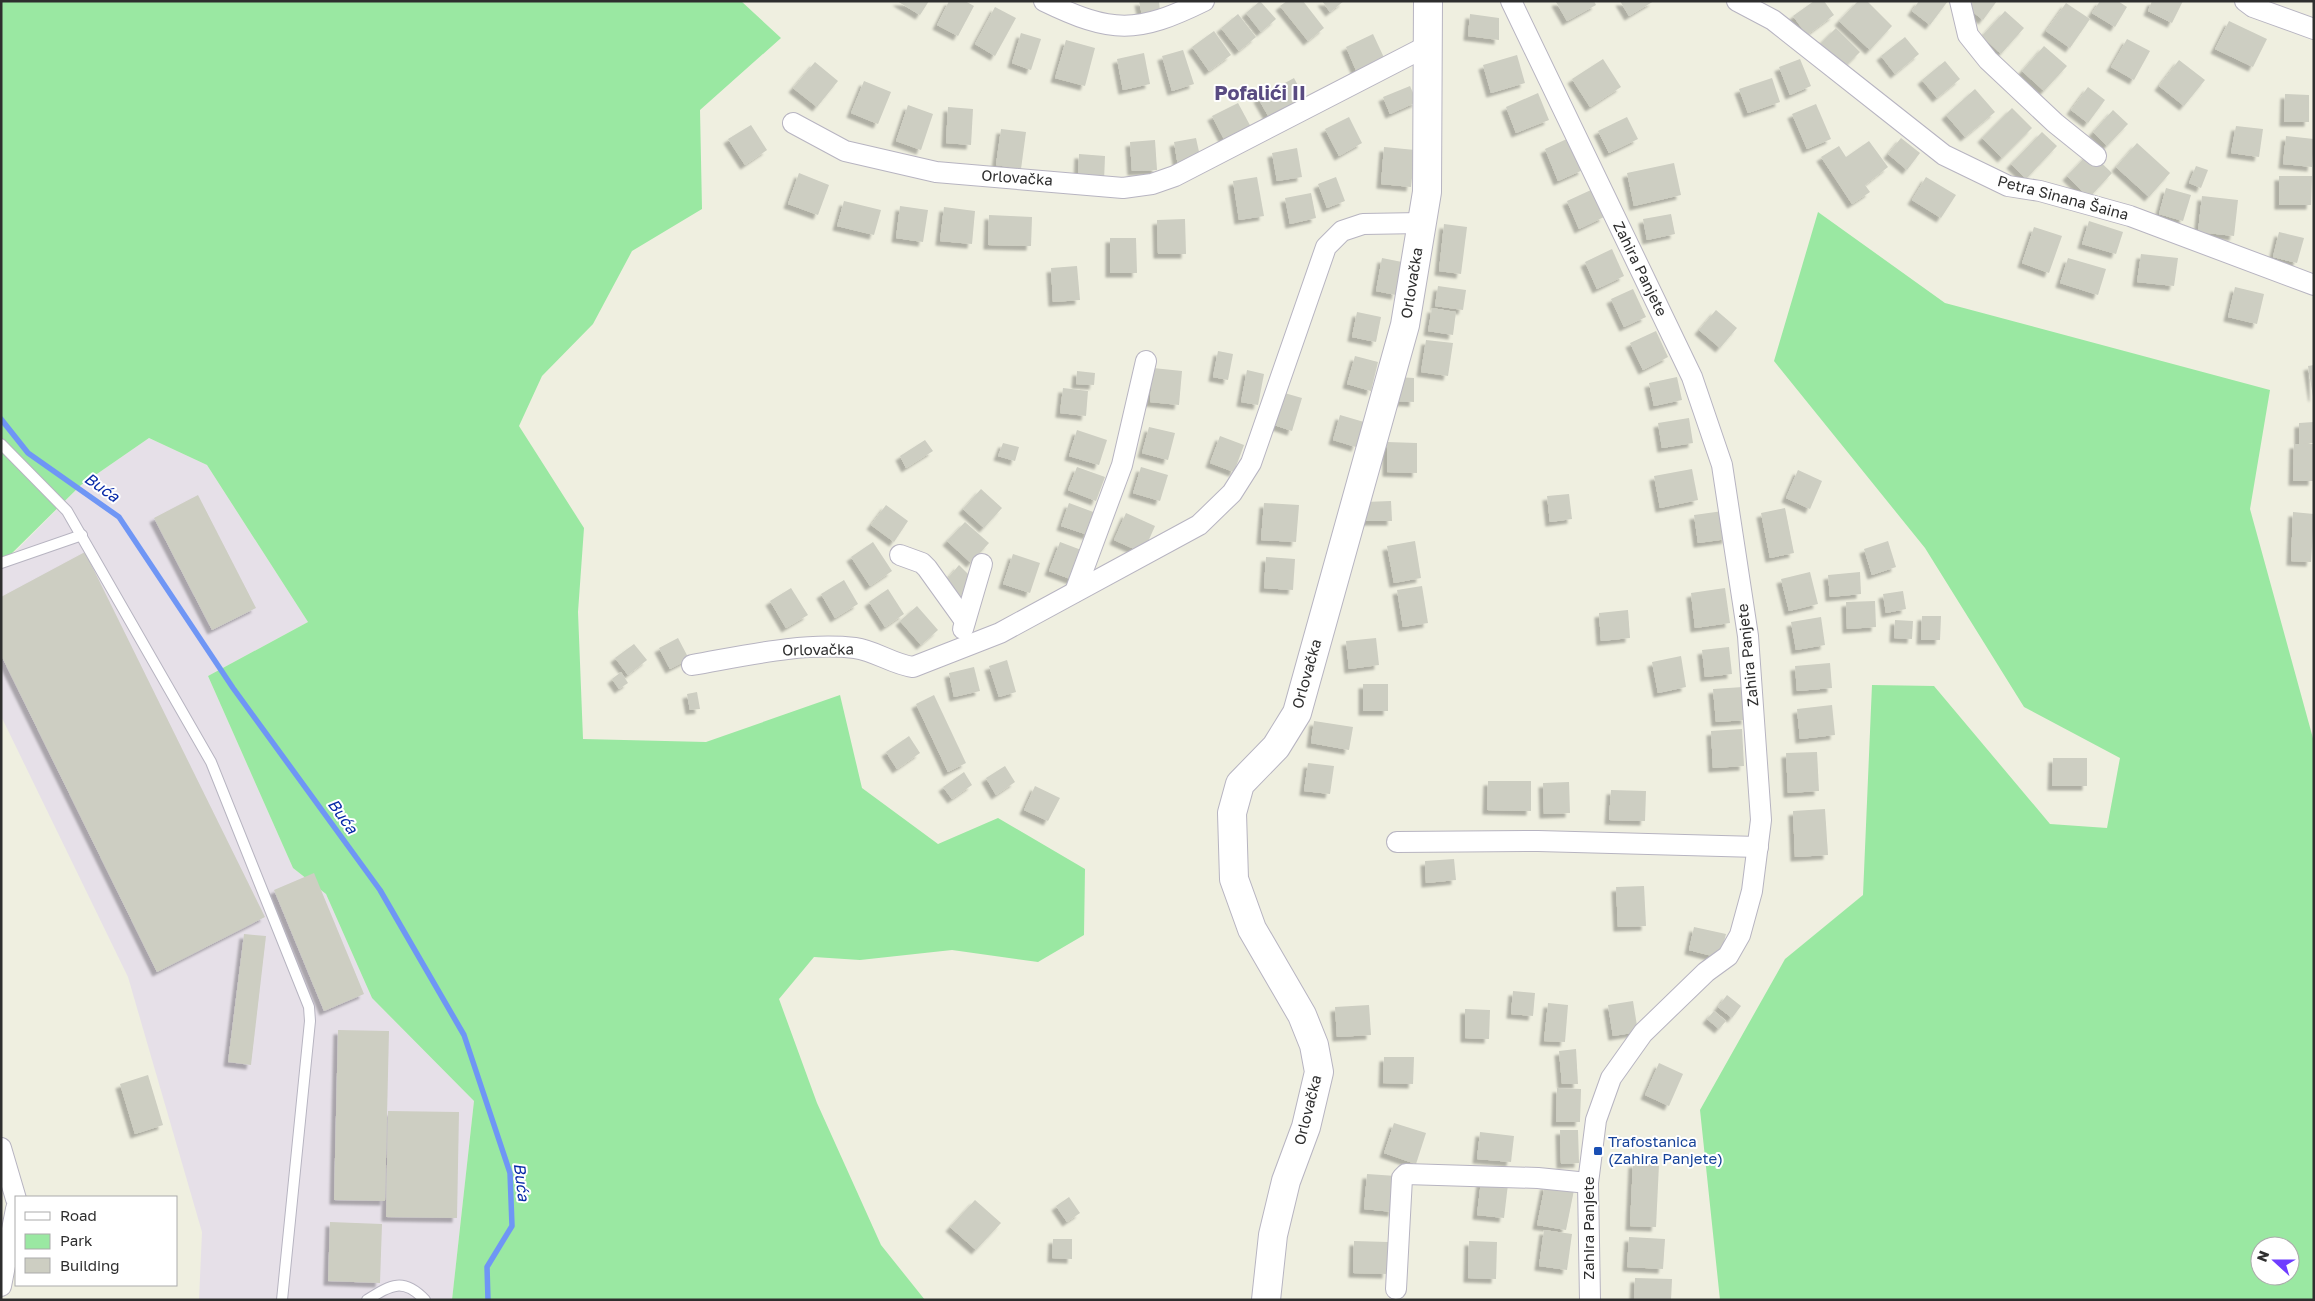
<svg xmlns="http://www.w3.org/2000/svg" width="2315" height="1301" font-family="'Golos Text',sans-serif">
<defs>
<filter id="shadow"><feDropShadow dx="-4.5" dy="4.5" stdDeviation="1" flood-color="#0004"/></filter>
</defs>
<rect width="100%" height="100%" fill="#efefe0"/>
<path fill="#e6e0e8" d="M149,438l58,27 101,157 -100,54 85,192 33,26 46,104 102,103 -22,199h-253l3,-68 -74,-255 -127,-261v-150l80,-81z"/>
<g fill="#9ae8a2" fill-rule="evenodd">
<path d="M1,1h740l40,37 -81,72 2,99 -70,42 -39,73 -51,52 -23,50 65,102 -6,84 5,127 123,3 134,-47 22,93 76,56 60,-26 87,51 -1,66 -46,27 -86,-12 -92,10 -46,-3 -35,42 38,104 64,142 44,55h-473l22,-199 -102,-103 -46,-104 -33,-26 -85,-192 100,-54 -101,-157 -58,-27 -68,47 -80,79z"/>
<path d="M1818,212l127,91 325,87 -20,119 64,233v558h-594l-20,-190 85,-151 78,-64 9,-210 62,1 116,138 57,4 13,-70 -96,-51 -99,-159 -151,-187zM2260,1246h30v30h-30z"/>
</g>
<g fill="none" stroke-linecap="round" stroke-linejoin="round">
<path stroke="#6f96f5" stroke-width="5.5" d="M1,419l27,34 91,64 114,171 147,202 84,145 46,138 2,53 -25,41 1,33"/>
</g>
<g fill="#cdcec2" filter="url(#shadow)">
<path d="M897,1h32l-9,14z"/>
<path d="M949,1h16l9,5 -16,30 -21,-11z"/>
<path d="M1139,1h20l1,11 -18,3z"/>
<path d="M1260,1l16,18 -15,13 -15,-19z"/>
<path d="M1287,1h16l21,27 -16,13 -28,-35z"/>
<path d="M1322,1h22l-14,11z"/>
<path d="M1558,1h36l2,4 -29,16 -11,-19z"/>
<path d="M1620,1h34l-25,15z"/>
<path d="M1814,1h10l10,14 -27,20 -14,-19z"/>
<path d="M1858,1h9l25,25 -22,24 -31,-29z"/>
<path d="M1919,1h29l-18,24 -18,-14z"/>
<path d="M1973,1h24l-14,19 -15,-12z"/>
<path d="M2100,1h18l9,6 -12,20 -23,-14z"/>
<path d="M2152,1h31l-11,22 -24,-12z"/>
<path d="M2066,3l24,16 -20,29 -24,-17z"/>
<path d="M995,7l21,11 -21,38 -20,-12z"/>
<path d="M2005,11l19,17 -23,26 -19,-18z"/>
<path d="M1238,14l18,23 -17,14 -18,-23z"/>
<path d="M1470,14l29,4v22l-31,-4z"/>
<path d="M2229,21l38,18 -14,28 -38,-18z"/>
<path d="M1836,28l24,24 -18,18 -24,-24z"/>
<path d="M1214,31l17,24 -22,16 -17,-24z"/>
<path d="M1021,33l20,6 -10,31 -19,-7z"/>
<path d="M1373,34l13,28 -28,13 -12,-28z"/>
<path d="M1905,37l14,17 -24,20 -14,-18z"/>
<path d="M2127,39l23,12 -16,29 -23,-13z"/>
<path d="M1066,40l29,8 -10,38 -30,-8z"/>
<path d="M2044,46l23,20 -23,25 -22,-20z"/>
<path d="M1183,50l11,34 -22,7 -10,-35z"/>
<path d="M1144,53l6,31 -27,6 -6,-31z"/>
<path d="M1517,55l8,28 -34,10 -8,-28z"/>
<path d="M1603,59l18,28 -31,20 -18,-28z"/>
<path d="M1800,59l11,27 -21,9 -11,-28z"/>
<path d="M2179,60l26,20 -21,26 -25,-20z"/>
<path d="M1945,61l15,18 -23,19 -15,-18z"/>
<path d="M815,62l23,19 -21,26 -24,-19z"/>
<path d="M1294,78l11,21 -35,20 -12,-21z"/>
<path d="M1772,78l8,24 -32,11 -9,-24z"/>
<path d="M864,81l27,11 -13,32 -27,-11z"/>
<path d="M1410,86l7,16 -27,12 -7,-17z"/>
<path d="M2088,87l17,13 -17,23 -17,-13z"/>
<path d="M1975,89l20,23 -30,25 -19,-22z"/>
<path d="M1538,93l11,27 -33,13 -10,-26z"/>
<path d="M2285,94l24,1v27h-25z"/>
<path d="M1238,103l14,26 -26,14 -14,-27z"/>
<path d="M1816,104l15,35 -24,10 -15,-35z"/>
<path d="M908,105l25,9 -12,36 -25,-9z"/>
<path d="M948,107l25,2 -2,36 -25,-2z"/>
<path d="M2012,108l20,20 -30,30 -20,-20z"/>
<path d="M2113,110l15,14 -21,22 -14,-14z"/>
<path d="M1349,117l13,26 -23,13 -14,-27z"/>
<path d="M1627,117l11,22 -29,14 -11,-22z"/>
<path d="M751,125l16,25 -22,15 -17,-26z"/>
<path d="M2236,126l27,3 -4,28 -28,-4z"/>
<path d="M1001,129l25,3 -5,37 -25,-4z"/>
<path d="M2042,132l15,14 -31,33 -15,-15z"/>
<path d="M2286,136l28,3 -2,28 -29,-3z"/>
<path d="M1196,138l5,23 -23,5 -4,-24z"/>
<path d="M1569,138l14,32 -25,11 -13,-32z"/>
<path d="M1901,138l19,15 -13,17 -19,-16z"/>
<path d="M1155,140l2,30 -25,1 -2,-29z"/>
<path d="M1869,141l19,26 -23,18 5,7 -18,12 -31,-47 18,-11 7,11z"/>
<path d="M2137,143l33,30 -21,24 -33,-30z"/>
<path d="M1384,147l31,3 -4,37 -30,-3z"/>
<path d="M1297,148l5,29 -25,4 -5,-28z"/>
<path d="M2090,152l22,21 -23,25 -22,-22z"/>
<path d="M1079,154l26,2 -1,25 -26,-1z"/>
<path d="M1674,163l7,32 -47,11 -7,-33z"/>
<path d="M2196,166l12,4 -7,18 -12,-5z"/>
<path d="M799,173l30,12 -11,30 -30,-11z"/>
<path d="M2279,176h33l-1,29h-32z"/>
<path d="M1257,177l7,39 -25,4 -6,-39z"/>
<path d="M1336,177l9,24 -18,7 -9,-24z"/>
<path d="M1926,177l30,18 -15,23 -29,-18z"/>
<path d="M2166,188l25,7 -8,26 -24,-7z"/>
<path d="M1591,190l13,27 -25,12 -12,-28z"/>
<path d="M1311,193l5,25 -26,6 -5,-26z"/>
<path d="M2202,196l36,4 -4,36 -36,-4z"/>
<path d="M844,201l37,9 -7,25 -37,-9z"/>
<path d="M900,206l28,4 -5,32 -27,-4z"/>
<path d="M944,207l31,4 -3,33 -32,-3z"/>
<path d="M1671,214l4,20 -28,6 -4,-21z"/>
<path d="M989,215l43,2 -1,29 -43,-1z"/>
<path d="M1185,219l1,35h-28l-1,-34z"/>
<path d="M2089,221l34,11 -7,22 -34,-10z"/>
<path d="M1444,224l23,3 -6,47 -22,-3z"/>
<path d="M2034,227l28,9 -13,37 -27,-10z"/>
<path d="M2279,232l25,6 -7,25 -24,-6z"/>
<path d="M1110,238h26l1,35h-27z"/>
<path d="M1612,249l12,27 -27,13 -12,-27z"/>
<path d="M2141,254l37,4 -4,28 -37,-4z"/>
<path d="M1382,258l20,4 -6,33 -20,-4z"/>
<path d="M2068,258l38,11 -8,26 -38,-12z"/>
<path d="M1077,266l3,34 -27,2 -2,-34z"/>
<path d="M1438,286l28,4 -3,20 -28,-4z"/>
<path d="M2235,287l29,7 -7,30 -29,-7z"/>
<path d="M1633,289l13,28 -22,10 -13,-28z"/>
<path d="M1432,308l24,4 -3,23 -25,-4z"/>
<path d="M1716,310l21,18 -17,20 -21,-18z"/>
<path d="M1357,312l24,5 -5,25 -24,-5z"/>
<path d="M1656,331l12,26 -25,13 -13,-27z"/>
<path d="M1426,340l27,3 -5,33 -27,-4z"/>
<path d="M1218,351l15,3 -5,26 -15,-3z"/>
<path d="M1355,356l23,6 -7,29 -24,-7z"/>
<path d="M2314,365v32h-1l-5,-31z"/>
<path d="M1153,368l29,3 -3,34 -29,-3z"/>
<path d="M1247,370l17,4 -6,31 -17,-3z"/>
<path d="M1077,371l18,2 -1,12 -18,-1z"/>
<path d="M1397,377l17,1v24l-18,-1z"/>
<path d="M1677,377l5,23 -28,6 -5,-23z"/>
<path d="M1063,388l25,3 -2,25 -26,-3z"/>
<path d="M1281,392l21,6 -10,33 -21,-7z"/>
<path d="M1340,415l24,7 -8,25 -23,-7z"/>
<path d="M1689,418l4,25 -31,5 -4,-25z"/>
<path d="M2314,422v21h-11l10,1v37h-20l1,-37h5v-21z"/>
<path d="M1149,427l26,6 -7,27 -26,-7z"/>
<path d="M1077,430l30,10 -8,25 -30,-9z"/>
<path d="M1220,436l24,9 -10,27 -24,-9z"/>
<path d="M925,440l8,11 -27,17 -6,-12z"/>
<path d="M1387,442l30,1v30l-30,-1z"/>
<path d="M1003,443l16,4 -4,14 -17,-5z"/>
<path d="M1077,467l28,10 -9,24 -28,-11z"/>
<path d="M1141,467l27,8 -8,26 -27,-8z"/>
<path d="M1692,469l6,31 -38,8 -6,-32z"/>
<path d="M1798,470l24,11 -12,28 -24,-11z"/>
<path d="M981,489l21,19 -18,20 -21,-19z"/>
<path d="M1569,494l3,25 -22,3 -3,-26z"/>
<path d="M198,495l58,113 -44,22 -58,-112z"/>
<path d="M1391,501l1,20h-26l-1,-19z"/>
<path d="M1069,503l27,10 -8,22 -27,-9z"/>
<path d="M1264,503l35,2 -3,37 -35,-2z"/>
<path d="M886,505l22,16 -14,21 -23,-17z"/>
<path d="M1785,508l9,45 -24,5 -9,-45z"/>
<path d="M1723,511l4,28 -29,4 -4,-28z"/>
<path d="M2293,512l21,2 -3,48 -20,-1z"/>
<path d="M1126,513l29,13 -12,27 -29,-13z"/>
<path d="M965,522l24,21 -18,20 -24,-22z"/>
<path d="M1415,541l6,37 -27,5 -7,-37z"/>
<path d="M1888,541l8,26 -24,8 -8,-26z"/>
<path d="M873,542l19,29 -22,15 -19,-29z"/>
<path d="M1060,542l24,9 -11,29 -24,-9z"/>
<path d="M85,552l180,365 -108,55 -156,-317v-58z"/>
<path d="M1013,554l27,9 -10,30 -27,-9z"/>
<path d="M1266,557l29,2 -2,31 -29,-2z"/>
<path d="M959,565l16,16 -16,19 -15,-17z"/>
<path d="M1810,572l8,32 -29,7 -8,-32z"/>
<path d="M1860,572l1,22 -31,3 -2,-22z"/>
<path d="M844,580l14,24 -23,14 -14,-24z"/>
<path d="M1422,586l6,37 -25,4 -6,-37z"/>
<path d="M791,588l17,27 -22,13 -16,-27z"/>
<path d="M1725,588l5,35 -35,5 -4,-35z"/>
<path d="M888,589l16,25 -19,13 -16,-25z"/>
<path d="M1903,591l3,18 -20,4 -3,-19z"/>
<path d="M1875,601l1,26 -29,2 -1,-27z"/>
<path d="M917,606l21,24 -17,15 -21,-24z"/>
<path d="M1628,610l2,28 -29,3 -2,-28z"/>
<path d="M1922,616h19l-1,24h-19z"/>
<path d="M1821,617l4,28 -29,5 -5,-28z"/>
<path d="M1895,620l18,1 -1,18 -18,-1z"/>
<path d="M678,638l11,21 -19,10 -11,-21z"/>
<path d="M1376,638l3,27 -30,4 -3,-28z"/>
<path d="M634,644l13,16 -19,15 -13,-17z"/>
<path d="M1729,647l3,27 -27,3 -3,-27z"/>
<path d="M1681,656l5,31 -28,6 -6,-31z"/>
<path d="M1007,660l9,32 -17,5 -10,-31z"/>
<path d="M1830,663l2,25 -35,3 -2,-25z"/>
<path d="M974,667l6,24 -26,6 -5,-24z"/>
<path d="M621,672l7,11 -9,6 -7,-10z"/>
<rect x="1363" y="684" width="25" height="27"/>
<path d="M1743,687l3,33 -30,2 -3,-33z"/>
<path d="M697,692l3,17 -10,1 -3,-16z"/>
<path d="M934,695l32,68 -18,9 -32,-68z"/>
<path d="M1832,705l3,30 -35,4 -3,-30z"/>
<path d="M1314,721l39,6 -4,23 -38,-7z"/>
<path d="M1742,729l2,37 -31,2 -2,-37z"/>
<path d="M909,736l11,17 -23,16 -11,-17z"/>
<path d="M1817,752l2,39 -31,2 -2,-40z"/>
<path d="M2053,758h34v28h-35z"/>
<path d="M1308,763l26,3 -4,28 -26,-3z"/>
<path d="M1005,766l10,16 -19,13 -10,-17z"/>
<path d="M964,772l8,13 -20,14 -9,-12z"/>
<path d="M1488,781h43v30l-44,-1z"/>
<path d="M1569,782l1,31 -26,1 -1,-31z"/>
<path d="M1035,786l25,12 -12,23 -24,-11z"/>
<path d="M1611,790l35,1 -1,30 -36,-1z"/>
<path d="M1825,809l3,46 -33,2 -2,-46z"/>
<path d="M1454,859l2,21 -30,3 -1,-22z"/>
<path d="M314,873l50,121 -40,17 -50,-121z"/>
<path d="M1644,886l2,40 -28,1 -2,-40z"/>
<path d="M1694,927l32,7 -6,24 -31,-8z"/>
<path d="M244,934l22,2 -15,129 -23,-3z"/>
<path d="M1513,991l22,2 -2,23 -22,-2z"/>
<path d="M1727,995l14,11 -9,12 -14,-11z"/>
<path d="M1633,1001l5,31 -25,4 -5,-31z"/>
<path d="M1548,1003l20,2 -3,37 -21,-1z"/>
<path d="M1369,1005l2,30 -34,2 -2,-30z"/>
<path d="M1465,1009l25,1 -1,29 -24,-1z"/>
<path d="M1714,1011l12,10 -7,8 -12,-10z"/>
<path d="M338,1030l51,1 -4,170 -51,-1z"/>
<path d="M1576,1049l2,35h-16l-3,-33z"/>
<path d="M1384,1057h30l-1,27 -30,-1z"/>
<path d="M1659,1063l24,11 -14,32 -24,-11z"/>
<path d="M148,1075l15,50 -28,9 -15,-50z"/>
<path d="M1557,1088l24,1 -1,33h-24z"/>
<path d="M388,1111l71,1 -2,106 -71,-1z"/>
<path d="M1394,1123l32,10 -10,31 -32,-11z"/>
<path d="M1560,1130h18l1,33 -18,1z"/>
<path d="M1480,1132l34,4 -3,26 -34,-3z"/>
<path d="M1633,1163l26,1 -3,63 -26,-1z"/>
<path d="M1367,1174l29,2 -3,36 -29,-3z"/>
<path d="M1481,1181l27,3 -4,34 -27,-3z"/>
<path d="M1545,1185l29,5 -8,40 -29,-5z"/>
<path d="M1069,1197l11,16 -13,9 -11,-16z"/>
<path d="M975,1200l26,23 -25,27 -26,-23z"/>
<path d="M330,1222l52,2 -2,59 -52,-2z"/>
<path d="M1544,1230l28,4 -5,36 -28,-4z"/>
<path d="M1629,1237l36,2 -2,30 -36,-2z"/>
<path d="M1053,1239h19v20l-20,-1z"/>
<path d="M1354,1241l34,1 -1,32 -34,-1z"/>
<path d="M1469,1241l28,1 -1,37 -28,-1z"/>
<path d="M1635,1278l37,1 -1,21h-37z"/>
</g>
<g fill="none" stroke-linecap="round" stroke-linejoin="round">
<g stroke="#b7b4c1" stroke-width="12">
<g id="lane">
<path d="M1,444l66,67 144,251 98,245 1,14 -28,279"/>
<path d="M1,563l81,-28"/>
<path d="M367,1300c24,-15 36,-23 58,0"/>
</g>
</g>
<g stroke="#b7b4c1" stroke-width="22">
<g id="street">
<path d="M1044,1c68,33 93,33 160,0"/>
<path d="M1511,1l181,376 30,88 26,171 13,184 -9,71 -12,44 -12,21 -22,16 -63,61 -32,45 -15,42 -8,63 2,117"/>
<path d="M1737,1l36,19 171,135 64,31 32,5 90,25 184,69"/>
<path d="M1960,1l8,34 20,25 67,63 41,33"/>
<path d="M2245,1l8,6 61,22"/>
<path d="M793,123l52,28 91,21 187,16 29,-4 23,-8 252,-130"/>
<path d="M900,555l22,8 5,5 38,53"/>
<path d="M1075,592l47,-127 24,-104"/>
<path d="M963,629l19,-65"/>
<path d="M692,665c52,-9 110,-23 163,-17 21,3 37,16 58,19l87,-34 199,-108 33,-32 19,-30 75,-216 16,-16 21,-7 58,-1"/>
<path d="M1397,842l141,-1 220,6"/>
<path d="M1,1148l15,51"/>
<path d="M1,1286l15,-77"/>
<path d="M1396,1289l6,-111 4,-4 132,4 50,5"/>
</g>
</g>
<g stroke="#b7b4c1" stroke-width="30">
<path id="secondary" d="M1266,1300l7,-65 13,-54 20,-54 13,-55 -5,-27 -12,-30 -50,-86 -18,-50 -2,-66 8,-29 36,-37 21,-34 108,-388 22,-133 1,-191"/>
</g>
<use href="#lane" stroke="#fff" stroke-width="10"/>
<use href="#street" stroke="#fff" stroke-width="20"/>
<use href="#secondary" stroke="#fff" stroke-width="28"/>
</g>
<rect fill="#1a4fb4" stroke="#fff" stroke-width="2" x="1593" y="1146" width="10" height="10" rx="2.5"/>
<g text-anchor="middle" stroke-width="4" stroke-linejoin="round" paint-order="stroke">
<g font-size="15" fill="#2e2e2e" stroke="#fff">
<text transform="translate(1017 178) rotate(4)" y="5">Orlovačka</text>
<text transform="translate(2063 198) rotate(15)" y="5">Petra Sinana Šaina</text>
<text transform="translate(1640 269) rotate(64)" y="5">Zahira Panjete</text>
<text transform="translate(1412 283) rotate(-81)" y="5">Orlovačka</text>
<text transform="translate(818 650) rotate(-1)" y="5">Orlovačka</text>
<text transform="translate(1748 655) rotate(-96)" y="5">Zahira Panjete</text>
<text transform="translate(1307 674) rotate(-74)" y="5">Orlovačka</text>
<text transform="translate(1308 1110) rotate(-76)" y="5">Orlovačka</text>
<text transform="translate(1589 1228) rotate(-90)" y="5">Zahira Panjete</text>
</g>
<g font-size="15" fill="#164399" stroke="#fff" text-anchor="start">
<text x="1608" y="1147">Trafostanica<tspan x="1608" dy="17">(Zahira Panjete)</tspan></text>
</g>
<g font-size="16" font-style="italic" fill="#0729a8" stroke="#fff">
<text transform="translate(102 487) rotate(35)" y="6">Buća</text>
<text transform="translate(343 816) rotate(54)" y="6">Buća</text>
<text transform="translate(522 1182) rotate(83)" y="6">Buća</text>
</g>
<g font-size="20" font-weight="bold" fill="#594b82" stroke="#fff">
<text x="1260" y="100">Pofalići II</text>
</g>
</g>
<rect width="2315" height="1301" fill="none" stroke="#2e2e2e" stroke-width="5"/>
<rect x="15" y="1196" width="162" height="90" fill="#ffffff" stroke="#ababab"/>
<rect x="25" y="1212" width="25" height="8" fill="#ffffff" stroke="#ababab"/>
<text x="60" y="1221" font-size="15" fill="#2e2e2e">Road</text>
<rect x="25" y="1234" width="25" height="15" fill="#9ae8a2" stroke="#ababab"/>
<text x="60" y="1246" font-size="15" fill="#2e2e2e">Park</text>
<rect x="25" y="1258" width="25" height="15" fill="#cdcec2" stroke="#ababab"/>
<text x="60" y="1271" font-size="15" fill="#2e2e2e">Building</text>
<g transform="translate(2275 1261) rotate(291)"><circle r="24" fill="#ffffff" stroke="#ababab"/>
<path d="M0-4L9 19L0 12L-9 19Z" fill="#6f3dff"/>
<text y="-8" font-size="14" font-weight="bold" text-anchor="middle" fill="#2e2e2e">N</text>
</g>
</svg>
